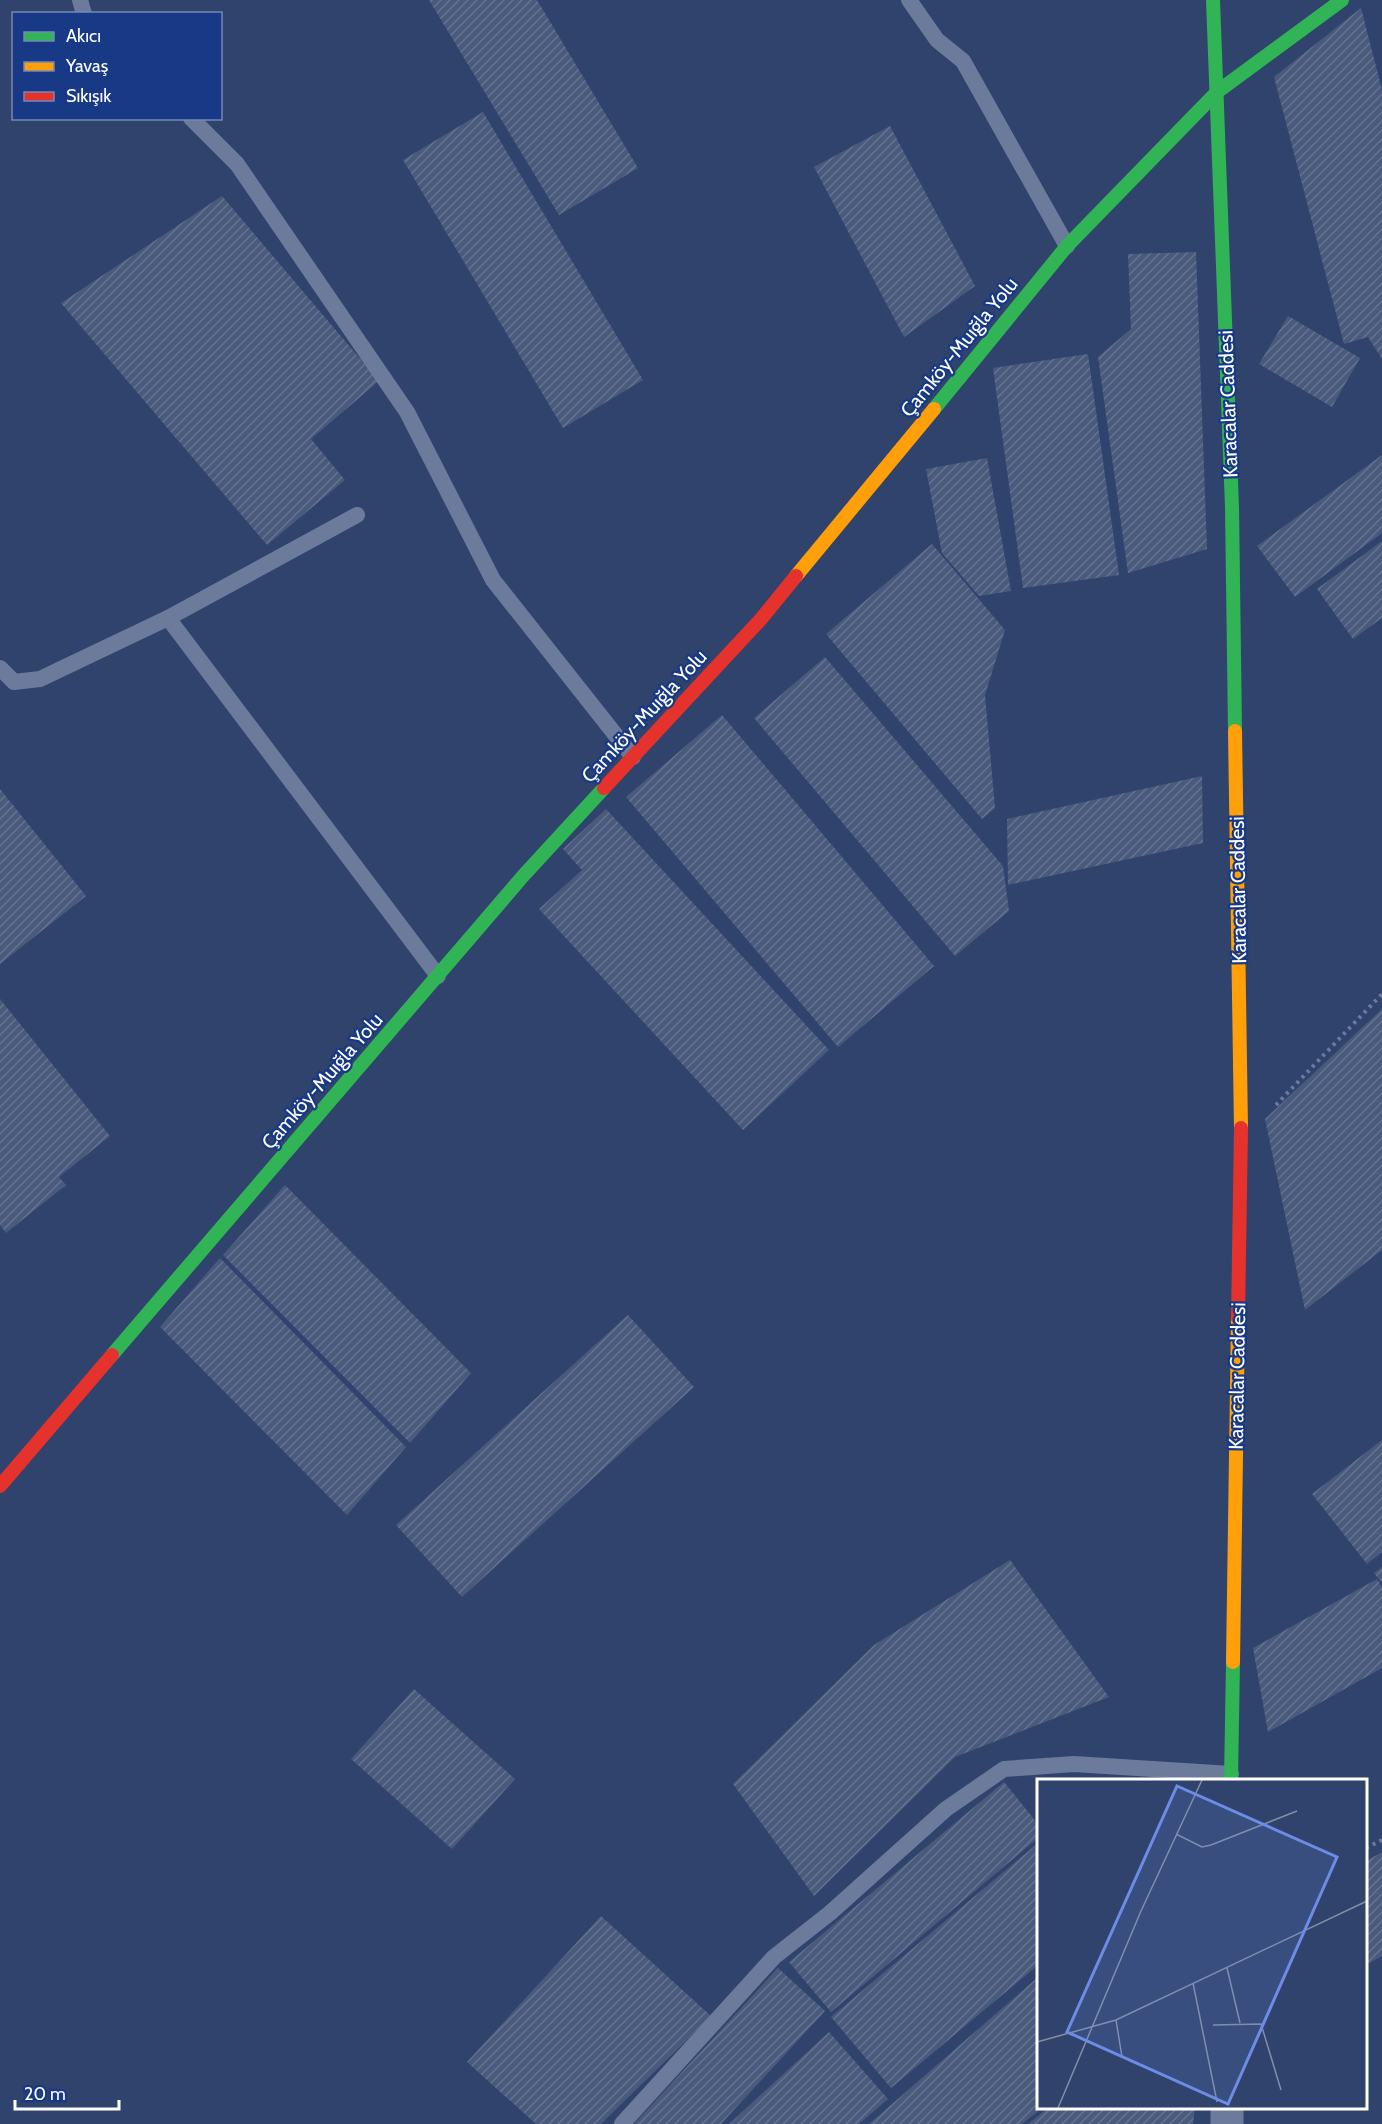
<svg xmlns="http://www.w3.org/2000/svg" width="1382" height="2124" font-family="Cabin,sans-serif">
<defs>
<pattern id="building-hatch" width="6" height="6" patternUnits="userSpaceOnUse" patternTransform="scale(1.5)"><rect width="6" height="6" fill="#4a5a7c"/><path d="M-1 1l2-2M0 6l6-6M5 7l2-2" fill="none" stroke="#657390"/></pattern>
</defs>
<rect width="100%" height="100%" fill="#30436d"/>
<g fill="url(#building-hatch)">
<path d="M429,0h108l101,168 -79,47z"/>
<path d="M1361,8l21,82v269l-14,-22 -24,7 -70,-267z"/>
<path d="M483,112l160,268 -80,48 -160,-268z"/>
<path d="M890,126l85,160 -71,51 -90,-170z"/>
<path d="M222,196l157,185 -68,58 34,41 -78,65 -206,-242z"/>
<path d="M1196,252l11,297 -79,24 -30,-216 33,-28 -3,-75z"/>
<path d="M1288,316l72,42 -28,49 -73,-43z"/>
<path d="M1088,354l31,221 -96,13 -30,-220z"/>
<path d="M1382,455v78l-87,64 -38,-51z"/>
<path d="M987,458l24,133 -32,5 -37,-43 -16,-84z"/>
<path d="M1382,541v77l-29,21 -36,-50z"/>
<path d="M932,544l73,86 -20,65 10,113 -13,11 -156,-185z"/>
<path d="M825,657l178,209 6,45 -54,45 -201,-238z"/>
<path d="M722,715l212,251 -96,81 -212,-250z"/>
<path d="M1202,776l1,67 -195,42 -1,-66z"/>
<path d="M0,789l86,107 -86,68z"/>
<path d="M606,809l223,241 -86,80 -204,-221 43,-39 -19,-21z"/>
<path d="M0,999l110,137 -51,41 7,8 -60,48 -6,-8z"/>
<path d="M1382,1009v241l-77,60 -40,-191z"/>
<path d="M285,1185l186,188 -61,70 -187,-188z"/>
<path d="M220,1258l186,189 -59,68 -187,-188z"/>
<path d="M628,1315l66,72 -232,210 -66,-72z"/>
<path d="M1382,1440v112l-15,12 -55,-70z"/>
<path d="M1010,1560l99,137 -154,60 -141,139 -81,-112 141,-139z"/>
<path d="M1382,1567v16l-8,-10z"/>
<path d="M1377,1579l5,8v81l-114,64 -15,-84z"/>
<path d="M414,1689l101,90 -63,70 -101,-90z"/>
<path d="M1004,1782l34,42v14l-207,174 -42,-50z"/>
<path d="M1038,1843v122l-147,123 -60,-71z"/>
<path d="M1382,1852v104l-16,9v-104z"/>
<path d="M601,1916l110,100 -110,108h-65l-69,-62z"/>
<path d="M778,1968l47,43 -104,113h-87z"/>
<path d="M1038,1977v131h4l-20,16h-153z"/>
<path d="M829,2032l59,67 -29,25h-130z"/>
<path d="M1048,2108h147l-2,16h-165z"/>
</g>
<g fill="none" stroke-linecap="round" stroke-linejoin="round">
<g stroke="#6c7a9b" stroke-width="4" stroke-dasharray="3 4.5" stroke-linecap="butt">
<path d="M1276,1105l106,-111"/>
<path d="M1366,1848l16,-8"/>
</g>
<g stroke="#6c7a9b" stroke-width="16">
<path d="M80,0l4,14"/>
<path d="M909,0l28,40 26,21 104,185"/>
<path d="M191,118l46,46 170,248 86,168 140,177"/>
<path d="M168,618l270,358"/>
<path d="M0,668l14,14 26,-3 128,-61 189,-103"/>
<path d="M622,2124l152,-167 56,-44 116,-104 58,-40 70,-5 157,10"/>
</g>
<path stroke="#6c7a9b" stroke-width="33" d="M1227,2124v-16"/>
<g stroke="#30b455" stroke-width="14">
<path d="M1213,0l19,507 3,224"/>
<path d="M934,409l133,-163 150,-154 125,-92"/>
<path d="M112,1355l411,-479 81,-88"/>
<path d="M1231,1780l2,-118"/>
</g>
<g stroke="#ff9f0a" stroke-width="14">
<path d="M796,576l138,-167"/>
<path d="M1235,731l6,397"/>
<path d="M1233,1662l5,-344"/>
</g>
<g stroke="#e5322d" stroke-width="14">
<path d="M604,788l157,-169 35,-43"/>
<path d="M1238,1318l3,-190"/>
<path d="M0,1486l112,-131"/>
</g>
</g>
<g text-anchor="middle" stroke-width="4.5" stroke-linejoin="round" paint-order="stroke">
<g font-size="20" fill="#fff" stroke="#173986">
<text transform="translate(959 347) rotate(-51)" y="7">Çamköy-Muığla Yolu</text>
<text transform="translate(1228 404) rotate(-92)" y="7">Karacalar Caddesi</text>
<text transform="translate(644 716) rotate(-47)" y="7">Çamköy-Muığla Yolu</text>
<text transform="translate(1238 890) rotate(-91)" y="7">Karacalar Caddesi</text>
<text transform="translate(322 1081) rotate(-49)" y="7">Çamköy-Muığla Yolu</text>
<text transform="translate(1237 1376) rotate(-89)" y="7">Karacalar Caddesi</text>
</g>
</g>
<g transform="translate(1037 1779)">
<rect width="330" height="330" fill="#30436d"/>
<path fill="none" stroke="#838ea7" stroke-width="1.5" d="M139,55l26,13 9,-2 86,-34M190,189l13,55M156,204l24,119M79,241l6,37M176,246l48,-1 20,66M0,263l79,-22 251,-119M21,329l83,-197 61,-131"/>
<path fill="#6c8ce6" fill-opacity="0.15" stroke="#6c8ce6" stroke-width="3" d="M140,7l160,71 -109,247 -161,-72z"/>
<rect width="330" height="330" fill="none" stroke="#fff" stroke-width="3"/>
</g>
<rect x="12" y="12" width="210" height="108" fill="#173986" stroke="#7488b6" stroke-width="1.5"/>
<rect x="24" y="32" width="30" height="9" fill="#30b455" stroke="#7488b6" stroke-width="1.5"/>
<text x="66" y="42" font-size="18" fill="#ffffff">Akıcı</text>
<rect x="24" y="62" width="30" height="9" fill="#ff9f0a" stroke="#7488b6" stroke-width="1.5"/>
<text x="66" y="72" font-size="18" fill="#ffffff">Yavaş</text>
<rect x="24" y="92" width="30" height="9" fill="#e5322d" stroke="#7488b6" stroke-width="1.5"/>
<text x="66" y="102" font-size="18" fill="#ffffff">Sıkışık</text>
<path d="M15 2100v9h104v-9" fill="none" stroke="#ffffff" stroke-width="3"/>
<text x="24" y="2100" font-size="18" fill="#ffffff" stroke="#173986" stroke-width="4.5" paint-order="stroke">20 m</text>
</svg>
